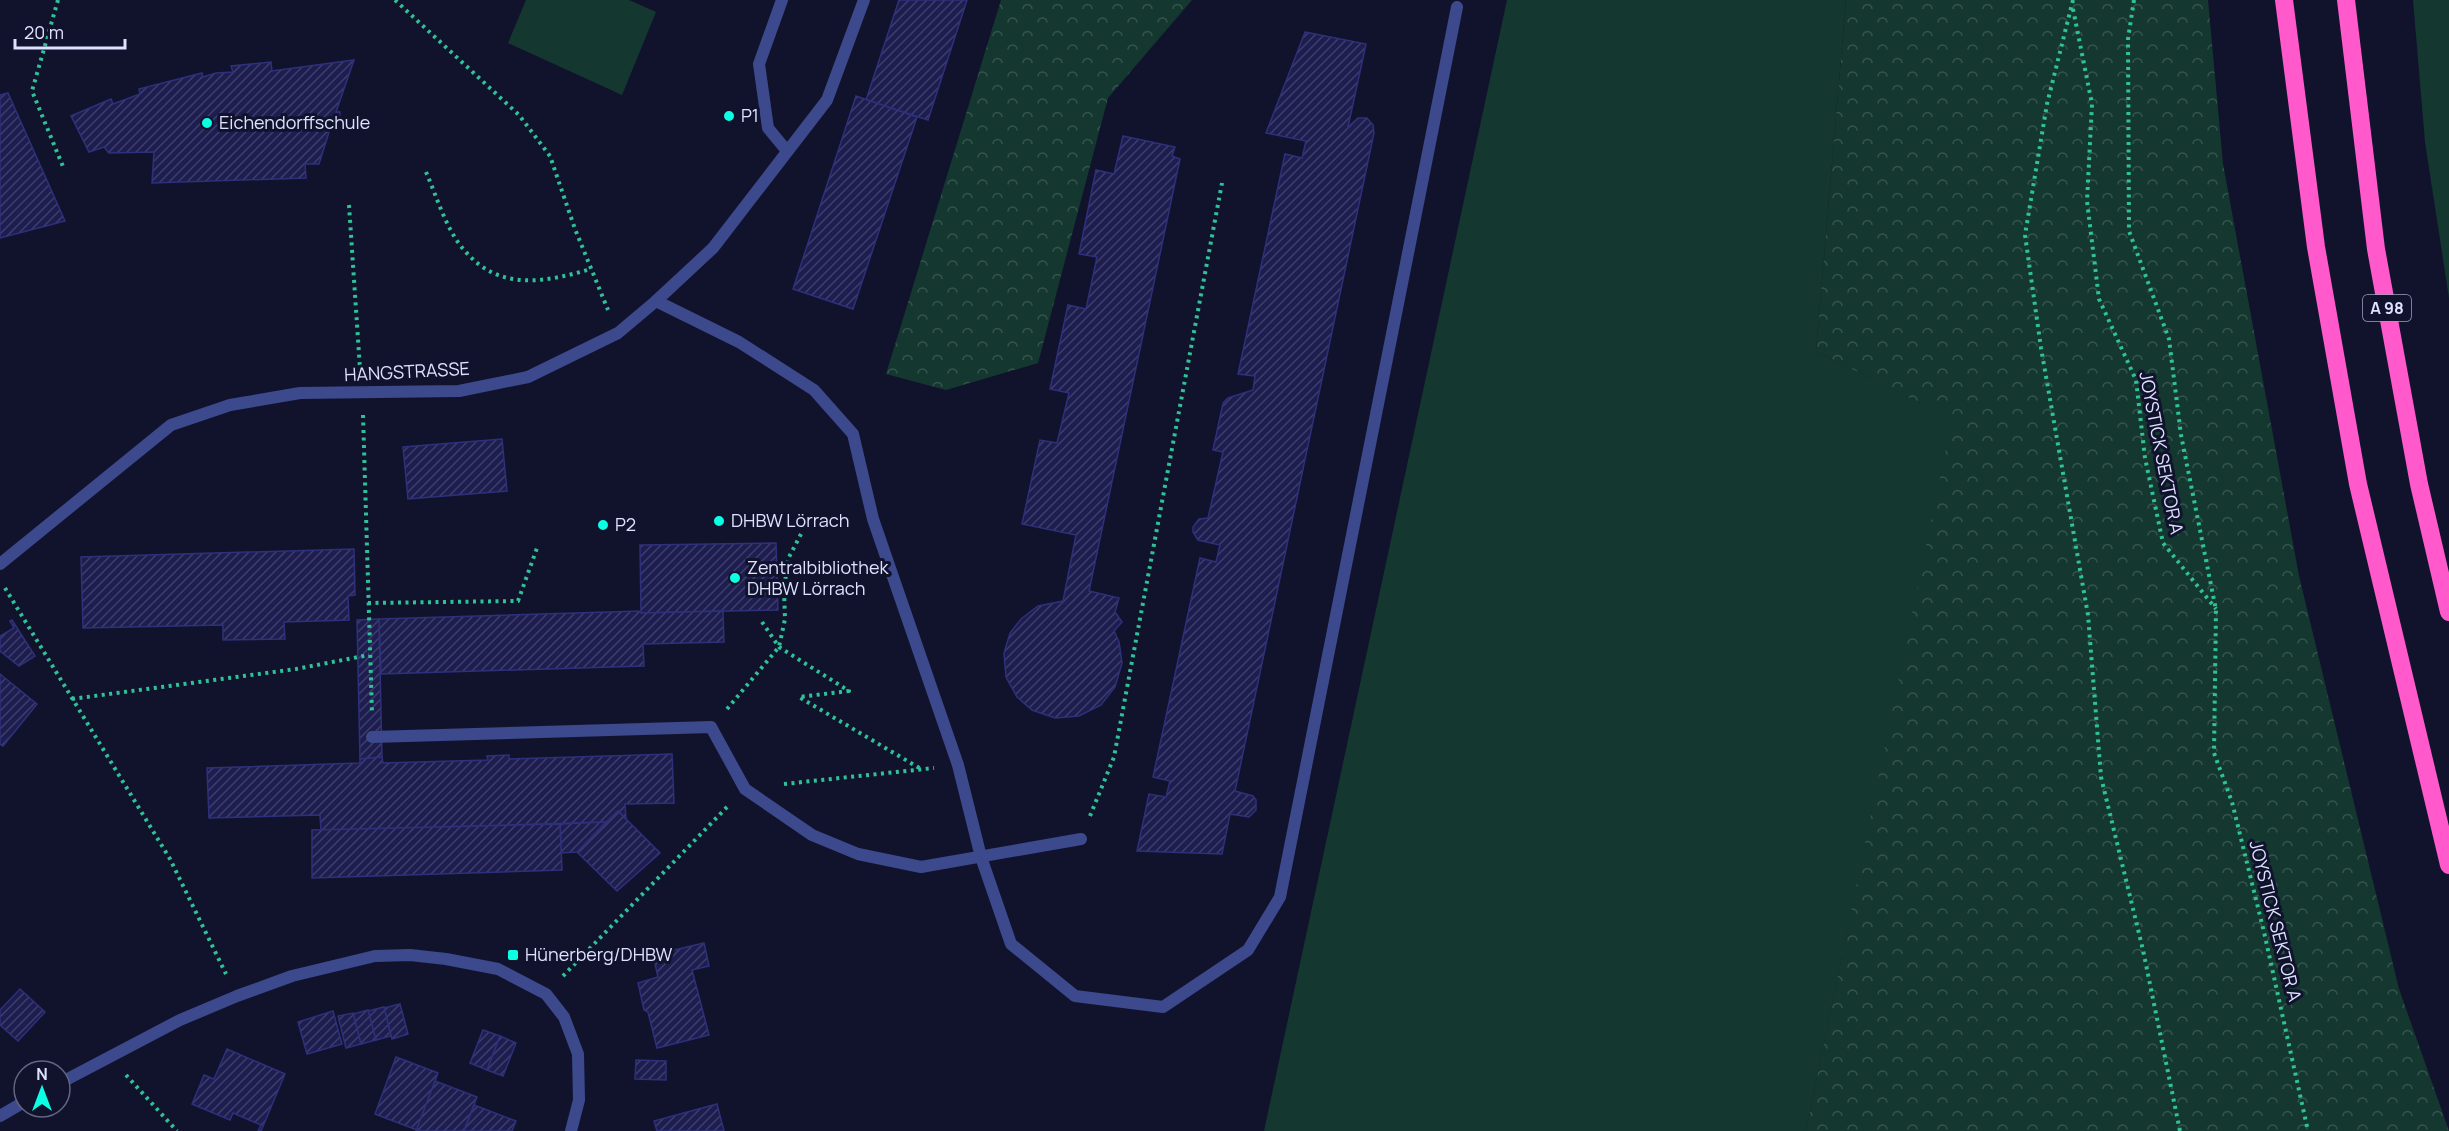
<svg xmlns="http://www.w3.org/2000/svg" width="2449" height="1131" font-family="Manrope,sans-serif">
<defs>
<pattern id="forest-crowns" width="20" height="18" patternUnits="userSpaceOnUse" patternTransform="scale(1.5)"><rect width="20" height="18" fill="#14382f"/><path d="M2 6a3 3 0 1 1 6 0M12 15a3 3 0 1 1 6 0" fill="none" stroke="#36544e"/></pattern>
<pattern id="building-hatch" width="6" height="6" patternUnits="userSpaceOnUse" patternTransform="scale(1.5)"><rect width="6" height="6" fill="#1d1e4f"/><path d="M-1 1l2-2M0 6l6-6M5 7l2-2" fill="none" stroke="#3d3e69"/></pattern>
</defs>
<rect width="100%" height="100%" fill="#11132d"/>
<g fill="#14382f">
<path d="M526,0h103l27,12 -34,83 -114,-52z"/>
<path d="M1507,0h339l-30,351 137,68 -147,712h-542z"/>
<path d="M2413,0h36v298l-24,-156z"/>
</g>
<g fill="url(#forest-crowns)">
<path d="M1001,0h191l-84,98 -70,265 -92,27 -60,-16z"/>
<path d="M1846,0h362l15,164 76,412 100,413 50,142h-643l146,-712 -136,-68z"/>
</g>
<g fill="url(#building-hatch)" stroke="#2f307b" stroke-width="1.5">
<path d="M899,0h68l-39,120 -62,-20z"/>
<path d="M1305,32l61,12 -18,83 10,-9h9l6,7 1,8 -139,658 18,5 3,4v10l-7,7 -19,-3 -8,40 -85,-3 12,-57 17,3 4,-16 -17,-4 47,-219 16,4 4,-17 -22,-5 -5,-8v-5l6,-8 9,-1 15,-66 -10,-2 10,-47 5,-5 25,-8 2,-14 -17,-2 47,-220 17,4 4,-17 -40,-8z"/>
<path d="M354,60l-18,52h4l-1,17h-9l-11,35h-14l1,14 -154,5 2,-31 -45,1 -5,-6 -15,5 -18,-36 40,-17 2,5 27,-10 -1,-5 63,-16 1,4 13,-4 17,-1 -2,-6 40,-4 1,9z"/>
<path d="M8,93l57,128 -65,17v-143z"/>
<path d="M856,96l61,21 -64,192 -60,-20z"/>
<path d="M1123,136l52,11 -3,9 8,3 -91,432 30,7 -4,14 7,10 -8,9 5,11 3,21 -7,24 -14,18 -22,11 -24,2 -23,-8 -15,-13 -11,-20 -2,-24 6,-20 11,-14 17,-13 25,-5 13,-66 -54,-11 18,-84 17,3 12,-50 -19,-4 18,-84 18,4 11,-52 -18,-3 17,-84 18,4z"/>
<path d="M502,439l5,52 -99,8 -5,-52z"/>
<path d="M776,543l2,67 -137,3 -1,-68z"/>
<path d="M354,549l1,46 -7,1 1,24 -65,2 1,17 -62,1v-15l-140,3 -2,-71z"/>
<path d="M641,611v2l82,-2 1,31 -81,2 1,22 -263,8 -2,-55z"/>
<path d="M379,619l3,138 -22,2 -3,-139z"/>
<path d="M12,620l23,36 -16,10 -19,-15v-15l14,-8 -4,-7z"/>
<path d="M0,674l37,30 -34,42 -3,-2z"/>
<path d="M672,754l2,49 -49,1 1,15 -8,-8 -12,11 -285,9 -1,-16 -111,3 -2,-50 153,-5v-4l22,-2 1,6 105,-3 -1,-4 22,-1v4z"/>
<path d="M618,811l42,42 -43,38 -40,-39z"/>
<path d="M606,822l-29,30 -16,1 -1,-29z"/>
<path d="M560,824l2,46 -250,8v-48z"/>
<path d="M704,943l5,23 -17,4 17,65 -52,13 -9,-36 -4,-2 -6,-27 20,-6 -5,-22z"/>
<path d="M20,989l25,23 -27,29 -18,-16v-15z"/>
<path d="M400,1004l8,30 -16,5 -8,-31z"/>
<path d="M384,1007l7,29 -15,4 -8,-29z"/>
<path d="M368,1010l8,30 -15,4 -8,-30z"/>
<path d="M333,1011l9,33 -35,10 -9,-32z"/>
<path d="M353,1013l8,31 -15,4 -8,-32z"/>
<path d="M483,1030l17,6 -13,34 -17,-7z"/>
<path d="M500,1036l16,7 -13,33 -16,-6z"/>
<path d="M227,1049l58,25 -24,57h-3l3,-6 -28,-12 -3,7 -38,-16 12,-29 10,4z"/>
<path d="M396,1057l42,16 -21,57 -42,-16z"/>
<path d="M636,1060l30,1v19l-31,-1z"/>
<path d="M435,1081l42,16 -13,34h-48z"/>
<path d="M717,1104l7,27h-67l-3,-10z"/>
<path d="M474,1105l42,16 -4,10h-48z"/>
</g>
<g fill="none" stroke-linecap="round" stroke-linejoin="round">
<g stroke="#2fc299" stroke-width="4" stroke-dasharray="3 4.5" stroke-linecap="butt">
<path d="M58,0l-26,91 32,78"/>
<path d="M395,0l124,115 31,41 25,73 33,81"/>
<path d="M2073,0l-26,104 -22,131 16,113 47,267 13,162 42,173 37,181"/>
<path d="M2134,0l-6,39 1,192 40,108 12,96 35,175 -2,143 18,49 32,130 44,199"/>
<path d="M2073,9l19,95 -5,97 12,98 37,81 9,78 18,85 53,66"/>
<path d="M426,172c11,25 20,58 39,79 35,41 81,31 126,18"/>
<path d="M349,205l11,164"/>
<path d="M363,415l9,298"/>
<path d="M5,588l165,271 56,115"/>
<path d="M368,603l150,-2 19,-53"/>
<path d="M762,622l17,25 70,44 -50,6 122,72"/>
<path d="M72,699l224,-30 73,-14"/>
<path d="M727,709l52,-62 6,-28 -1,-29 4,-31 13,-25"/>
<path d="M784,784l150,-16"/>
<path d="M1090,816l24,-59 108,-574"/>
<path d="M563,976l164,-169"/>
<path d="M126,1075l51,56"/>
</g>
<g stroke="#3c4a8d" stroke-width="12">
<path d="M782,0l-23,64 9,64 19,23"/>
<path d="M372,737l339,-10 34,62 67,46 46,19 63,13 160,-28"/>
</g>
<g stroke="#3c4a8d" stroke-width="12">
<path d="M656,301l83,41 75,48 39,44 20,85 85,246 23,92 30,87 64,52 88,11 85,-57 32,-53 177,-890"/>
<path d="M0,564l171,-139 59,-20 70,-12 159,-2 69,-14 90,-44 38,-32 57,-53 114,-148 37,-100"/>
<path d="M60,1083l120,-63 57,-24 55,-20 83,-20 35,-1 36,4 52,10 48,25 18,23 14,37 1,46 -8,31"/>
<path d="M0,1116l24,-14"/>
</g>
<g stroke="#ff59cc" stroke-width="18">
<path d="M2284,0l32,247 42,237 91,381"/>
<path d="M2346,0l30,249 43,235 30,128"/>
</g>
</g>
<g fill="#0affe3" stroke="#11132d" stroke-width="2">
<circle cx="729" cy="116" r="6"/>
<circle cx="207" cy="123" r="6"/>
<circle cx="719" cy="521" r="6"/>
<circle cx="603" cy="525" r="6"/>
<circle cx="735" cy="578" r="6"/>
<rect x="507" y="949" width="12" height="12" rx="3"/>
</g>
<g text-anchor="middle" stroke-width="6" stroke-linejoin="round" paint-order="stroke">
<rect fill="#11132d" stroke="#a0a3c0" stroke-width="1.5" x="2363" y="295" width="48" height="26" rx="4.5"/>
<g font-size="16" font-weight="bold" fill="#dee1ff">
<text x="2387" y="314">A 98</text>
</g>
<g font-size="18" fill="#dee1ff" stroke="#11132d" text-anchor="start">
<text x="741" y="122">P1</text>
<text x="219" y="129">Eichendorffschule</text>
<text x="731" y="527">DHBW Lörrach</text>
<text x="615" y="531">P2</text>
<text x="747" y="574">Zentralbibliothek<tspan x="747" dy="21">DHBW Lörrach</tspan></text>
<text x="525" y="961">Hünerberg/DHBW</text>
</g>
<g font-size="18" fill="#dee1ff" stroke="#11132d">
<text transform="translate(407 372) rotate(-3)" y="6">HANGSTRASSE</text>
<text transform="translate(2161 453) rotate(79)" y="6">JOYSTICK SEKTOR A</text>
<text transform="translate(2275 921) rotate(76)" y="6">JOYSTICK SEKTOR A</text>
</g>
</g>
<g transform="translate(42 1089)"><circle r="28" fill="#11132d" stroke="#636581" stroke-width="1.5"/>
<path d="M0-4.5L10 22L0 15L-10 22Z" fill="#0affe3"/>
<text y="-9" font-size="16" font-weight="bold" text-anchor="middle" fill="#dee1ff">N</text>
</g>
<path d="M15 39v9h110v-9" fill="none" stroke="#dee1ff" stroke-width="3"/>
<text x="24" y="39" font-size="18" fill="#dee1ff" stroke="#11132d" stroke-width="4.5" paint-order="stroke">20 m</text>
</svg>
